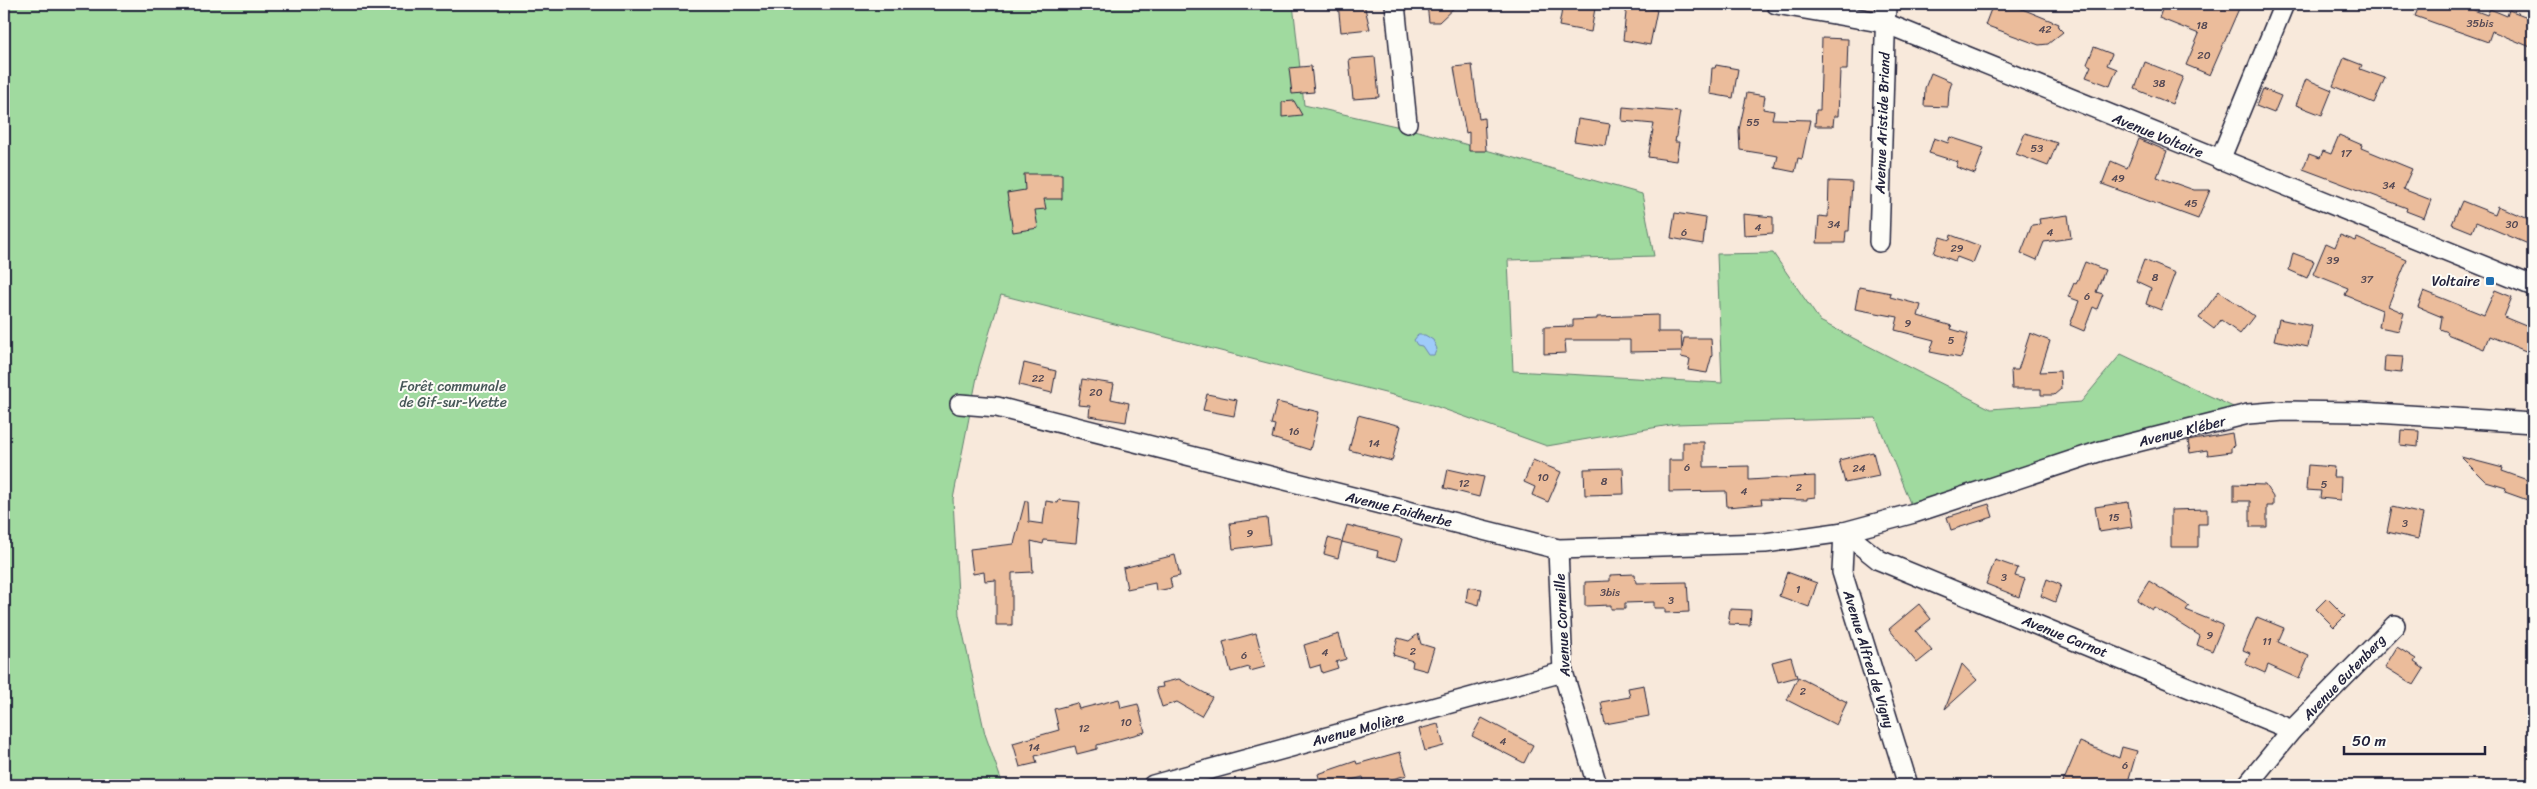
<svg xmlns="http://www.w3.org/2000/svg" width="2537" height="789" font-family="Sriracha,sans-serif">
<rect width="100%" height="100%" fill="#f8e9db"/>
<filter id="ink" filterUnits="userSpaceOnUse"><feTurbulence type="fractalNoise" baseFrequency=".02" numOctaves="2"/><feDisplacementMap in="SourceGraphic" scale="10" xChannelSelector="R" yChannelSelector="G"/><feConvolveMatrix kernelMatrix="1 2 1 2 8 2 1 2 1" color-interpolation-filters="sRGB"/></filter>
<g filter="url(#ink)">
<path fill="#a0da9f" stroke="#617e6d" d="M4,4h1289l11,101 118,27 220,62 12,62 -146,4 5,111 209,12 -5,-129 56,-1 47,68 171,88 90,-7 40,-48 127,60 -334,99 -38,-95 -200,6 -129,22 -115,-41 -431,-110 -22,72 -26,132 6,116 26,119 18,51h-999z"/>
<path fill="#9fcbf9" stroke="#6d87ad" d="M1418,335h7l8,5 4,9 -3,6h-6l-6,-9 -5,-1 -3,-5z"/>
<g fill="#ebbc9b" stroke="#22223b">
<path d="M1338,4h26l6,25 -29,3z"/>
<path d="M1427,4h31l-19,18h-10z"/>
<path d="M1563,4l32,4 -4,24 -32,-6z"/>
<path d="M1627,4l30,6 -7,35 -27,-5z"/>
<path d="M1993,4h17l49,20 -1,3 5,5 -15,12 -9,1 -54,-20z"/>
<path d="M2164,4h77l-31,71 -24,-10 13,-31 -40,-16z"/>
<path d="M2420,4h38l29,11 3,-6 17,7 2,-6 24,9v29l-41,-17 -4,11 -73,-26z"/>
<path d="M1822,38l26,1 -1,31h-7l-2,46h-4l-1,10h-18l1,-16h4z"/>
<path d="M2094,47l18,7 -5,11 10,4 -7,17 -24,-9 5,-11 -4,-2z"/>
<path d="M1375,57l4,40 -26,2 -4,-40z"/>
<path d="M2344,58l18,7 -2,4 25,9 -11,25 -41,-17z"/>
<path d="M2145,62l38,15 -11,27 -37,-15z"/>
<path d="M1472,65l7,54 5,-1 2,33h-17v-19l-3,1 -9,-48 -3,-18z"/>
<path d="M1716,65l22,4 -5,29 -23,-4 2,-26h3z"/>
<path d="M1311,66l3,26 -22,2 -3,-26z"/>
<path d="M1931,73l21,9 -3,9 -1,16 -24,-1 1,-18z"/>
<path d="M2306,79l26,11 -10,25 -26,-10z"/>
<path d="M2263,89l18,7 -7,17 -18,-7z"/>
<path d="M1747,93l18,3 -2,13 11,2 -2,8 38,1 -8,39 -4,-1 -3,14 -20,-4 3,-12 -38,-6 -1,-20z"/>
<path d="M1294,101l8,14 -20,2v-15z"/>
<path d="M1623,107l57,5 -5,30h4l-3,19 -28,-4 6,-33 -32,-3z"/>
<path d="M1578,119l32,5 -4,22 -32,-5z"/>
<path d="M2025,133l32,10 -9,23 -32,-12z"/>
<path d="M2339,135l23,10 -1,3 51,21 -9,20 28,11 -7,18 -18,-7 1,-3 -104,-39 6,-15 11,4 3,-7 8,3z"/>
<path d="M1950,137l34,11 -9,26 -19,-7 2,-5 -29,-9 5,-15 14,5z"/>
<path d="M2139,139l28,12 -10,26 37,13h16l-12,29 -96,-35 9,-23 16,7z"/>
<path d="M1024,174h38v25h-18l2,10 -11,1 3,18 -25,4 -6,-39 18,-3z"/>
<path d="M1829,181l23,1 -3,49h-3l-1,12h-28l2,-27 9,1z"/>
<path d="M2462,201l33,13 3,-8 35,15v25l-57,-24 -4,10 -20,-8z"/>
<path d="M1675,213l31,5 -3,26 -32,-6z"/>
<path d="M1743,214l30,3v16l-29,2z"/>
<path d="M2068,215l3,23 -27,4 -7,18 -16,-7 11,-28 8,-1 -1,-5z"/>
<path d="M1951,235l29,11 -7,17 -16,-6 -2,4 -21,-8 6,-16 10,3z"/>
<path d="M2340,235l16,6 1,-3 50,22 -19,46 16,7 -5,18 -20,-4 3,-17 -37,-15 3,-7 -35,-14 13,-31 9,4z"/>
<path d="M2293,253l21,8 -7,17 -18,-8z"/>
<path d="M2144,260l31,13 -14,37 -15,-6 5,-16 -15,-7z"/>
<path d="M2085,262l20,8 -9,22 7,2 -6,15 -4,-2 -9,24 -14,-6 9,-24 -11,-4 6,-14 2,1z"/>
<path d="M1859,287l32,6 -1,4 31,8 -3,11 34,10 -1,3 17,5 -7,24 -31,-6 4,-12 -39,-10 3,-13 -43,-8z"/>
<path d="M2495,290l17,7 -8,20 29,12v25l-44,-18 -5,13 -37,-15 1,-2 -8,-3 2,-12 -24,-10 6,-16 60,24z"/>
<path d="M2219,291l35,25 -14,18 -19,-14 -7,9 -15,-11z"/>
<path d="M1658,315v17h23l1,18 2,-12h27l1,17 -5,18 -19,-3 2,-11 -9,-2 1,-6 -52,1v-12h-65l1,13 -22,1v-27l29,-1v-6l24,-1v-2z"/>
<path d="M2279,319l33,7 -4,21 -34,-7z"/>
<path d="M2030,333l20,8 -10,31 20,-1 1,18 -7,6h-13v-6h-29l-1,-19h7z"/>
<path d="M2385,356l18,1 -2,16 -17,-2z"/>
<path d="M1024,363l32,8 -4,22 -33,-8z"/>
<path d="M1082,379l32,5 -3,15 18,4 -3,19 -37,-6 1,-10 -12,-1z"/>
<path d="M1207,394l30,6 -3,16 -31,-6z"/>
<path d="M1277,402l42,10 -9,38 -38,-12 3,-13 -4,-1z"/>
<path d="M1358,415l43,11 -9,35 -43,-11z"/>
<path d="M2401,430l18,1 -1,16 -18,-2z"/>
<path d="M2232,433l2,13 -3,1v5l-23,3 -1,-5 -17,3 -2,-12z"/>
<path d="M1683,442h21v25l45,-1v14l66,-4v21l-8,1v2l-46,-1 1,5 -35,3 -1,-16 -57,1v-32h14z"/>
<path d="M1873,452l6,24 -34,7 -6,-23z"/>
<path d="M2461,457l42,11 -1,3 31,11v20l-28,-10 1,-4 -20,-6z"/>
<path d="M1533,460l28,12 -13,30 -16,-7 3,-8 -11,-5z"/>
<path d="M2308,465l26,2 -1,10h8l-1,23 -20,-2 1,-7 -15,-1z"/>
<path d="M1623,468l1,26 -39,1 -1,-26z"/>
<path d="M1448,469l36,8 -5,20 -35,-9z"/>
<path d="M2234,484l31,1 8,12v9h-6v21h-17v-26h-16z"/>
<path d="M1059,500l21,2 -4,41 -32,-3 -1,4 -12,-3 2,31 -21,1v52h-16v-45l-11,1 -1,-9 -11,2 -3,-25 44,-5 11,-43h3l1,21 14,2 3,-23 12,2z"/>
<path d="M2128,502l4,25 -33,5 -4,-25z"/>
<path d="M1989,504l4,13 -42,13 -4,-13z"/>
<path d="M2392,507l31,7 -5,25 -31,-7z"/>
<path d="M2207,509v15h-9v23h-27v-37z"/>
<path d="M1267,518l3,26 -37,5 -3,-26z"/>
<path d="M1347,525l55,14 -6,22 -19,-5 1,-5 -36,-9z"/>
<path d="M1328,538l14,4 -4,16 -14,-4z"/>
<path d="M1175,555l5,21 -10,2 2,10 -16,3 -1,-8 -28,6 -4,-21z"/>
<path d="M1995,560l23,8 -3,8 10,3 -6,18 -33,-13z"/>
<path d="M1787,572l30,11 -8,24 -30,-11z"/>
<path d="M1635,574l1,9 51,-1 2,30 -24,1v-5h-11v-6l-29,1v6h-14v-4l-26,1v-24l25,-1v-6z"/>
<path d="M2047,579l14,6 -6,17 -14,-6z"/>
<path d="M2149,581l40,25 -3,4 37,15 -11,26 -15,-6 3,-9 -46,-29 -2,3 -15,-10z"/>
<path d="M1468,587l14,2 -3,16 -13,-4z"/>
<path d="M2327,598l18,18 -11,11 -18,-18z"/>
<path d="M1919,604l12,15 -15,12 16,20 -15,12 -28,-34z"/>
<path d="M1730,609l21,1 -1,15 -22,-1z"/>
<path d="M2257,617l27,11 -6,14 31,14 -10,23 -31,-14 -3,8 -20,-9 5,-11 -7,-3z"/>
<path d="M1256,633l9,34 -15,4 -1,-4 -18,5 -8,-30z"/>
<path d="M1339,634l7,25 -10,3 2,6 -16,5 -2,-8 -10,3 -6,-23z"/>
<path d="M1418,634l3,10 13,4 -7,23 -15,-4 1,-6 -20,-6 5,-17 11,3z"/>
<path d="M2397,647l19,12 -2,3 10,7 -10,16 -29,-18z"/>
<path d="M1791,657l6,20 -19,5 -6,-20z"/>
<path d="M1962,664l15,16 -32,29 12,-31z"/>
<path d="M1798,677l49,25 -11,23 -49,-25z"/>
<path d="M1179,679l33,18 -11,19 -24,-14 -15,5 -6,-19 7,-1 -1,-4z"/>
<path d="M1644,685l5,31 -44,8 -4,-22 29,-5 -2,-9z"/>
<path d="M1119,699l2,9 17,-4 7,28 -48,13v4l-20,5 -2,-8 -40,10 2,7 -17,4 -7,-24 46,-13 -5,-21 23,-6 2,6z"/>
<path d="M1482,718l51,27 -9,18 -52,-27z"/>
<path d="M1438,724l6,22 -19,5 -6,-22z"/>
<path d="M2080,742l39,16 3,-11 15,4 -10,34h-65z"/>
<path d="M1400,752l7,23 -36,10h-6l-2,-8 -31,8h-11l-3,-11 38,-13 1,3z"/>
</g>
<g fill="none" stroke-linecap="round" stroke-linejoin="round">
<g stroke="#22223b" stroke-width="22">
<g id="minor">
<path d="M1395,4l12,119"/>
<path d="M1776,4l109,19 648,263"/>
<path d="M2220,160l64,-156"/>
<path d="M1879,242l7,-238"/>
<path d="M960,404l37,3 561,142 207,-6 79,-11 70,-19 187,-62 147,-37 36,-3 77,1 172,11"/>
<path d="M1844,532l35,28 413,170"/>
<path d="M1844,532l-2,40 66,213"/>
<path d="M1558,549l5,123 34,113"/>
<path d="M1153,785l410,-113"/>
<path d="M2247,785l45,-55 103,-105"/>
</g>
</g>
<use href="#minor" stroke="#fdfcf7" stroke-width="19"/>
</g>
</g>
<rect fill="#1f6fb2" stroke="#fdfcf7" stroke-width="2" x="2485" y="276" width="10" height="10" rx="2.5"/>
<g text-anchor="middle" stroke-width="4" stroke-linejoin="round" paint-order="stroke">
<g font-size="11" fill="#544853">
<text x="2480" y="27">35bis</text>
<text x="2202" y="29">18</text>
<text x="2045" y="33">42</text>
<text x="2204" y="59">20</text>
<text x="2159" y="87">38</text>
<text x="1753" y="126">55</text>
<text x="2037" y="152">53</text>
<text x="2346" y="157">17</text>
<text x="2118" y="182">49</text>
<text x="2389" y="189">34</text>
<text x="2191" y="207">45</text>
<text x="1834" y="228">34</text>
<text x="2512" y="228">30</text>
<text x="1758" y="231">4</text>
<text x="1684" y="236">6</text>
<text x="2050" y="236">4</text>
<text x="1957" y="252">29</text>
<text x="2333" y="264">39</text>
<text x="2155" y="281">8</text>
<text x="2367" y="283">37</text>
<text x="2087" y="300">6</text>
<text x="1908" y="327">9</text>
<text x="1951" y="344">5</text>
<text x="1038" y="382">22</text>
<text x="1096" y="396">20</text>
<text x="1294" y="435">16</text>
<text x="1374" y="447">14</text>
<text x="1687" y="471">6</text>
<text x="1859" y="472">24</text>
<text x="1543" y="481">10</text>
<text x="1604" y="485">8</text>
<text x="1464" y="487">12</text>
<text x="2324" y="488">5</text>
<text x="1799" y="491">2</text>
<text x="1744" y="495">4</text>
<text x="2114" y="521">15</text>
<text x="2405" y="527">3</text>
<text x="1250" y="537">9</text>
<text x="2004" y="581">3</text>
<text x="1798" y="593">1</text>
<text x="1610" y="596">3bis</text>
<text x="1671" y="604">3</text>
<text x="2210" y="639">9</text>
<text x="2267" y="645">11</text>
<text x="1413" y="655">2</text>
<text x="1325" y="656">4</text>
<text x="1244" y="659">6</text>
<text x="1803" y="695">2</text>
<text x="1126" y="726">10</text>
<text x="1084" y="732">12</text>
<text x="1503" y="745">4</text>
<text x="1034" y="751">14</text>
<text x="2125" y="769">6</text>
</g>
<g font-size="14" fill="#22223b" stroke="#fdfcf7">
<text transform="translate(1882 123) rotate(-88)" y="5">Avenue Aristide Briand</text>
<text transform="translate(2158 135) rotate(22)" y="5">Avenue Voltaire</text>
<text transform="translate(2182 431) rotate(-14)" y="5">Avenue Kléber</text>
<text transform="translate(1399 509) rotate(14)" y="5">Avenue Faidherbe</text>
<text transform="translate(1562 625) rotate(-93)" y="5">Avenue Corneille</text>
<text transform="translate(2065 636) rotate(22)" y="5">Avenue Carnot</text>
<text transform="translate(1869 659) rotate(73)" y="5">Avenue Alfred de Vigny</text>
<text transform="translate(2344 677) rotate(-46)" y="5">Avenue Gutenberg</text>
<text transform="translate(1358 729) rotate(-15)" y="5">Avenue Molière</text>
</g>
<g font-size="14" fill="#22223b" stroke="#fdfcf7" text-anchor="end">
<text x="2480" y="286">Voltaire</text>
</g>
<g font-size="14" fill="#485959" stroke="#fdfcf7">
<text x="453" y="391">Forêt communale<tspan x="453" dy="16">de Gif-sur-Yvette</tspan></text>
</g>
</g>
<rect width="2537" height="789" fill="none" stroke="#fdfcf7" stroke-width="20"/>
<rect x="10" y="10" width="2517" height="769" fill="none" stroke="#22223b" stroke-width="2" filter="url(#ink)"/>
<path d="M2344 746v8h141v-8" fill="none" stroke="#22223b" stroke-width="2.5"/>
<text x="2352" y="746" font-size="15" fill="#22223b" stroke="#fdfcf7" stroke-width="4" paint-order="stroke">50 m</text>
</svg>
